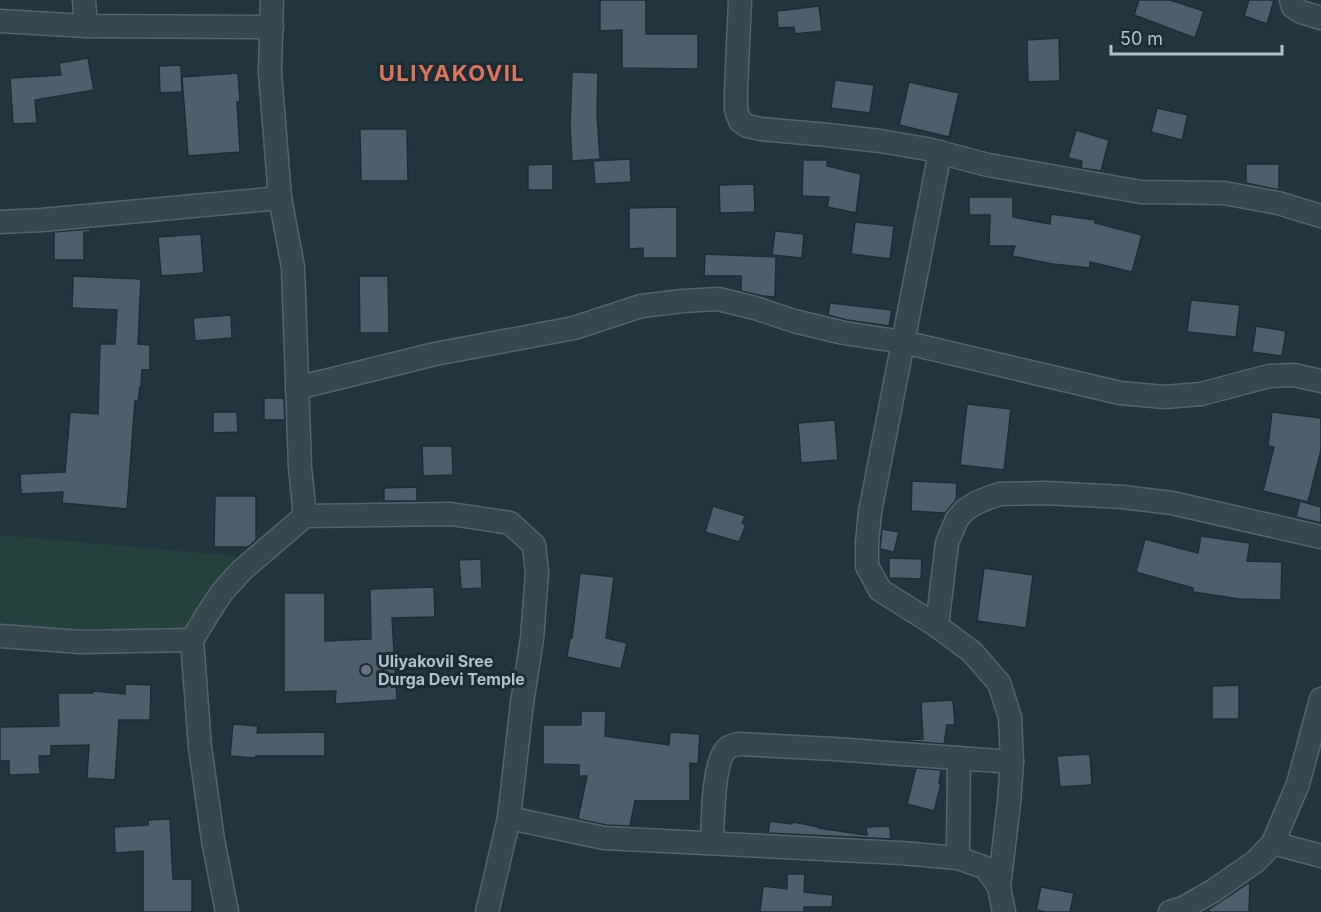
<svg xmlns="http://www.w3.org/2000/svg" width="1321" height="912" font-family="Inter,sans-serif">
<rect width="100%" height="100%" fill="#223640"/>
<path fill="#24413e" d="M0,535l236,21 -50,79 -186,-5z"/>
<g fill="#4b606b" stroke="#1d2e37" stroke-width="1.5">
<path d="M600,0h46v34h52v35l-76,-1v-38l-22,1z"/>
<path d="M1139,0h31l34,11 -9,27 -61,-23z"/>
<path d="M1249,0h25l-7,24 -23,-8z"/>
<path d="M819,6l3,25 -27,3 -1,-7 -16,1 -1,-17z"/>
<path d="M1059,38l1,43 -32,1 -1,-42z"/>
<path d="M88,58l6,32 -59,10 2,23 -24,1 -3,-46 51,-3 -2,-12z"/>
<path d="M181,65l1,27 -22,1 -1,-27z"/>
<path d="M572,72l26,1 -1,41 3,45 -28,2 -2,-35z"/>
<path d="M238,73l2,29h-3l3,50 -52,4 -6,-79z"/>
<path d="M835,80l39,5 -4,28 -39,-5z"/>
<path d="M909,82l50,11 -10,44 -50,-12z"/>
<path d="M1157,108l31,7 -6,25 -31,-8z"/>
<path d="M360,129h47l1,52h-47z"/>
<path d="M1076,130l33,10 -8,31 -20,-3 1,-7 -14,-3z"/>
<path d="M630,159l1,23 -36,2 -2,-23z"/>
<path d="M803,160h24v6l34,8 -5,39 -29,-6 2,-10 -27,-1z"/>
<path d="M553,164v26h-25v-25z"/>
<path d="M1246,164h33v26l-33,-7z"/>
<path d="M754,184l1,28 -35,1 -1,-28z"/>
<path d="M969,197h44v20l37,7 1,-10 44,6v3l47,12 -10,37 -42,-10v6l-37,-4 -41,-8 3,-10h-26l1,-31h-21z"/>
<path d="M677,207v51h-34v-10l-14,1v-41z"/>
<path d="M855,222l39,4 -4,33 -39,-5z"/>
<path d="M90,229l1,3h-7v28h-30v-28z"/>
<path d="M775,231l29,3 -2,24 -30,-3z"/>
<path d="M201,234l3,39 -43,3 -3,-39z"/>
<path d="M705,254l71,3 -1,40 -12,-1 -22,-5v-15h-37z"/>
<path d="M73,276l68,3 -3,65 12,1v25h-8l-1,17h-1l-2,15 -3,-1 -8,108 -65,-6 1,-11 -42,2 -1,-20 45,-2 5,-60 28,2 2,-70h15l2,-34 -45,-2z"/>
<path d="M359,276h29l1,57h-29z"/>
<path d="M1191,300l49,5 -4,32 -49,-5z"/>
<path d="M830,303l62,7 -3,16 -42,-6 -19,-5z"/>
<path d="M231,315l1,23 -37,3 -2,-23z"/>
<path d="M1256,326l30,5 -4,25 -30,-4z"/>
<path d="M264,398h20l1,22h-21z"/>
<path d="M967,404l44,5 -7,61 -44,-5z"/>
<path d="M213,412h24l1,20 -25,1z"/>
<path d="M1272,412l49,6v32l-13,52 -45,-11 11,-44 -6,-1z"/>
<path d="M835,420l3,40 -37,3 -3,-40z"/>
<path d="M422,446h30l1,29 -30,1z"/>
<path d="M912,481l45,2 -1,17 -11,13 -34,-2z"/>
<path d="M417,487v14h-33v-13z"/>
<path d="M215,496h41v44l-8,7h-34z"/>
<path d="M1300,501l21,6v16l-25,-6z"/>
<path d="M713,506l32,10 -3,7 4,2 -7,17 -34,-10z"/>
<path d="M882,529l17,3 -5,20 -14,-3z"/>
<path d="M1201,536l49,7 -3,18 35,1 -1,38 -42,-1 -46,-7v-4l-57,-16 9,-33 53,14z"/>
<path d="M889,558l33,1 -1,20 -32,-1z"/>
<path d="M481,559l1,29 -21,1 -2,-29z"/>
<path d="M984,568l49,7 -7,53 -49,-7z"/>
<path d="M580,573l34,4 -8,61 21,5 -6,26 -54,-12 3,-19h2z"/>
<path d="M434,587l1,30 -43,1 5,82 -62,4 1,-13 -52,1v-99h41v48l46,-2 -1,-50z"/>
<path d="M125,684l26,1 -1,35h-31l-4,60 -28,-2 2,-33 -38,1v10h-12l1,18 -31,1v-14h-9v-34l59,-1 -1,-33h35v-2l32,3z"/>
<path d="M1239,685v34h-27v-33z"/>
<path d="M953,700l2,25h-8l-3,19 -48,-4 27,-1 -2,-37z"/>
<path d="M581,711h25l-1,25 64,9 1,-13 30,2 -2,30 -8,-1v38h-55l-5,25 -24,-1 -28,-6 9,-43h-8v-11l-36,-1v-39h38z"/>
<path d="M233,724l25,2 -1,7 68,-1v24h-69l-1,2 -25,-2z"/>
<path d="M1090,754l2,31 -32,2 -3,-31z"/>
<path d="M916,768l25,2 -2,13 2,1 -7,27 -27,-7z"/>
<path d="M170,819l3,60h19v33h-49v-61l-28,2 -1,-26 34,-2v-5z"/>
<path d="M770,821l22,3 1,-2 26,5v1l48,7 -1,-8 24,-1 1,13 -123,-6z"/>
<path d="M787,874h18l-1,18 29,3 -1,12h-28v5h-44l3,-26 24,3z"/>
<path d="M1250,882l-1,30h-40v-3z"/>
<path d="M1041,887l33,6 -4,19h-24l-10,-2z"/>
</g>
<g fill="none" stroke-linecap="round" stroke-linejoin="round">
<g stroke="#54646e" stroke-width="25">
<g id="minor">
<path d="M84,0l2,26"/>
<path d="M272,0l-2,72 10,126 13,69 7,200 5,49"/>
<path d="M740,0l-4,90v20l4,11 7,5 14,3 67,6 52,6 47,8 61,16 153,27 83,1 54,10 43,13"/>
<path d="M1291,0l2,7 8,5 20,6"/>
<path d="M0,21l86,5 186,1"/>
<path d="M940,152l-70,360 -3,31v23l13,24 57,36 35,26 27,31 11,34 2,45 -3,41 -10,84"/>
<path d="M0,222l42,-2 238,-22"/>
<path d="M297,388l138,-34 139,-26 67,-22 42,-5 35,-2 37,9 39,13 50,12 59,9 217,51 45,4 36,-3 68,-18 25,-1 27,6"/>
<path d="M937,626l10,-83 10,-24 8,-9 11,-7 12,-5 12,-4 44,-1 79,4 49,6 149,34"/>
<path d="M0,636l81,6 111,-2 15,-25 16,-24 19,-21 63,-54 146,-2 59,9 24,22 3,27 -5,67 -10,64 -13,115 -22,94"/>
<path d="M192,640l8,107 13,93 14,72"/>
<path d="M509,818l95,20 297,15 57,5 28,10 13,19 5,25"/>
<path d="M712,843c1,-20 0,-85 17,-96 3,-1 6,-2 9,-3l96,5 178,13"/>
<path d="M1273,843l48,13"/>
<path d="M958,858l1,-100"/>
<path d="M1170,912l13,-4 30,-17 43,-30 17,-18 25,-59 23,-85"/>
</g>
</g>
<use href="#minor" stroke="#364750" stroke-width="22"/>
</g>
<circle fill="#6b7280" stroke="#1b2c35" stroke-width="2" cx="366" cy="670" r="6"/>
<g text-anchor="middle" stroke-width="6" stroke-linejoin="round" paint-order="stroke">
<g font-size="16" font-weight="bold" fill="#b2c1cb" stroke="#1b2c35" text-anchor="start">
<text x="378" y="667">Uliyakovil Sree<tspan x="378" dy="18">Durga Devi Temple</tspan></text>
</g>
<g font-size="22" font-weight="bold" letter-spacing="1.5" fill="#de755a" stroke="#1b2c35">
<text x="452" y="81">ULIYAKOVIL</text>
</g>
</g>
<path d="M1111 45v9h171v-9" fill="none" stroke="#b2c1cb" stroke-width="3"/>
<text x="1120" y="45" font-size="18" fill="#b2c1cb" stroke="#1b2c35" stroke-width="4.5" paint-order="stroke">50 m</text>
</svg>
